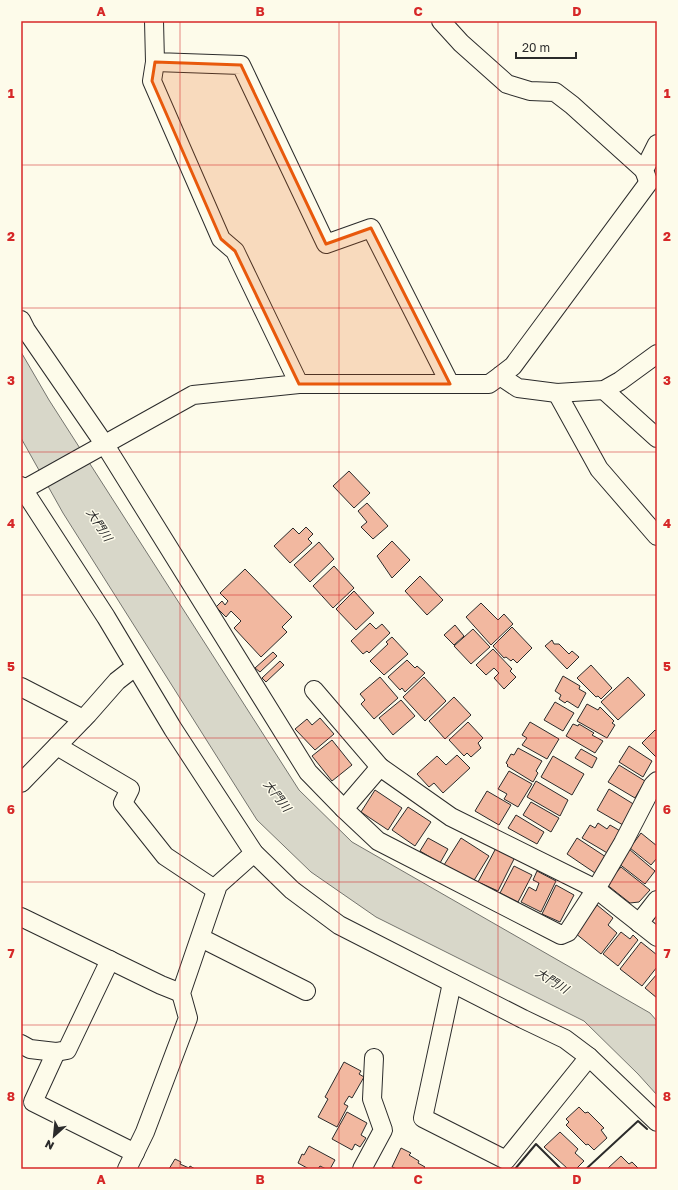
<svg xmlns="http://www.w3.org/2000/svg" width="678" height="1190" font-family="'Golos Text','Noto Sans JP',sans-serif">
<rect width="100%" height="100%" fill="#fdfbea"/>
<path fill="#d8d7c9" stroke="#74746e" d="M21,352l28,48 250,390 53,52 298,171 7,8v74l-19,-21 -54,-53 -208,-104 -65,-45 -54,-52 -194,-307 -42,-75z"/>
<g fill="#f2b8a0" stroke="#2b2b2b">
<path d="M349,471l21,22 -16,15 -21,-22z"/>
<path d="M367,503l21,23 -15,13 -12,-12 6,-5 -9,-11z"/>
<path d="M306,527l7,7 -5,5 4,4 -22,20 -16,-17 19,-18 6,6z"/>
<path d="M392,541l18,19 -18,18 -15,-22z"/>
<path d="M319,542l15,17 -24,23 -16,-17z"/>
<path d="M334,566l20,22 -21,20 -20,-22z"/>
<path d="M245,569l47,48 -10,10 5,5 -26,25 -27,-29 7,-7 -10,-10 -5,6 -10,-10 6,-6 3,4 3,-4 -8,-8z"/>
<path d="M420,576l23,24 -16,15 -22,-24z"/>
<path d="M354,591l20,22 -18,17 -20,-21z"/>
<path d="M481,603l17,17 6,-6 9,10 -22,21 -25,-28z"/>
<path d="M370,623l6,6 6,-5 8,9 -21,20 -2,-2 -4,3 -12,-13z"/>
<path d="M455,625l9,11 -10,9 -10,-10z"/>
<path d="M512,627l20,21 -15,15 -4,-4 -2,2 -5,-4 -2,1 -11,-12z"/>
<path d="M473,629l17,18 -19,17 -17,-18z"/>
<path d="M392,637l16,17 -24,21 -14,-14 18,-17 -2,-2z"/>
<path d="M552,640l2,4h5l10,10 3,-3 7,6 -12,12 -22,-23z"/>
<path d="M493,649l19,20 -2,2 6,6 -12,12 -10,-11 5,-5 -5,-5 -8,7 -10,-10z"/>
<path d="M273,652l4,4 -17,16 -5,-4z"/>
<path d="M407,660l8,8 2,-2 8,7 -20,19 -3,-4 -2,2 -12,-13z"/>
<path d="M280,661l4,4 -18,17 -4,-4z"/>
<path d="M591,665l21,23 -11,11 -3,-3 -2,1 -19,-19z"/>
<path d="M563,676l17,10 -1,3 7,4 -8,15 -11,-7 -2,2 -6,-4 2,-4 -6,-4z"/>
<path d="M380,677l18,21 -24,21 -13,-15 4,-4 -5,-6z"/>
<path d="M424,677l22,24 -21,20 -22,-24z"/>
<path d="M628,677l17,18 -27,25 -17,-18z"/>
<path d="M454,697l17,18 -26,24 -16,-18z"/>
<path d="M401,700l14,16 -22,19 -14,-17z"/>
<path d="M555,702l19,11 -11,18 -19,-11z"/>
<path d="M587,704l11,6 2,-3 14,14 -2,2 3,2 -8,13 -30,-17z"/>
<path d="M320,718l14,16 -19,16 -20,-21 12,-10 5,6z"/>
<path d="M468,722l15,16 -5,5 3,5 -10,9 -4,-4 -3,3 -15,-16z"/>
<path d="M530,722l29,17 -12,20 -25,-14 5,-7 -5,-3z"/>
<path d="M573,724l5,2 1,-2 15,9 -2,2 11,6 -8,12 -29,-17z"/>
<path d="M655,730l2,2v26l-15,-15z"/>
<path d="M332,740l20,25 -20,16 -20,-25z"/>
<path d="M629,746l23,15 -9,16 -24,-15z"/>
<path d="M518,748l24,13 -6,10 2,2 -5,9 -26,-16 1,-1 -2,-2 5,-9 3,1z"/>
<path d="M581,749l16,9 -5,10 -17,-10z"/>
<path d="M457,755l13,13 -27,25 -9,-10 -5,4 -12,-13 20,-18 9,9z"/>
<path d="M553,756l31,18 -12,21 -31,-18z"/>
<path d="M619,765l26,16 -10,17 -27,-16z"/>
<path d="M509,771l23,13 -14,23 -14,-8 3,-5 -9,-5z"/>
<path d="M536,781l32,19 -8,16 -33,-19z"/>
<path d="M609,789l26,16 -12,20 -26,-15z"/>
<path d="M375,790l27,18 -14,22 -27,-18z"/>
<path d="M487,791l24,14 -12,20 -24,-14z"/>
<path d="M531,802l28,16 -8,14 -28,-17z"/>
<path d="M408,807l23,15 -16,24 -23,-16z"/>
<path d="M516,815l28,17 -7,12 -29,-16z"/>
<path d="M598,823l9,6 3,-4 12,7 -13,22 -27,-16 8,-13 5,3z"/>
<path d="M641,833l16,13v12l-6,7 -21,-17z"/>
<path d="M428,838l20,11 -8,14 -20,-12z"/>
<path d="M461,838l28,18 -16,26 -29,-17z"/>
<path d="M577,838l29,19 -11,16 -28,-19z"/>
<path d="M496,848l19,9 -17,34 -20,-9z"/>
<path d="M629,849l26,22 -10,13 -27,-21z"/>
<path d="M514,866l18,9 -14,27 -18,-9z"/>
<path d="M621,867l29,23 -11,12 -9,1 -24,-19z"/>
<path d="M537,871l19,10 -15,31 -20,-10 8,-15 7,4 3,-8 -6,-3z"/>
<path d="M556,885l18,10 -14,27 -18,-8z"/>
<path d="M597,905l16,13 -5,7 9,8 -16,21 -26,-21z"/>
<path d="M621,932l9,7 3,-4 5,5 -20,26 -15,-12z"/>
<path d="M641,942l16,13v12l-15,19 -22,-17z"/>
<path d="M657,974v24l-12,-10z"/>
<path d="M344,1062l17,9 -2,3 5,3 -12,21 -3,-2 -5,8 4,2 -11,21 -19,-10 10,-18 -3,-2z"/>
<path d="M579,1107l6,6 3,-1 16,16 -3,2 6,8 -13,12 -6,-6 -2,1 -20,-20 3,-3 -3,-3z"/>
<path d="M347,1112l20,11 -6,12 5,3 -6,9 -5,-3 -3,6 -20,-11z"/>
<path d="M560,1132l18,17 -3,4 9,8 -8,8h-8l-24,-22z"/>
<path d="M309,1146l26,14 -5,9h-4l-6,-3 -2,3h-9l-11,-6 4,-9 2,1z"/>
<path d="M401,1148l10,5 -2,2 10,6 -1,2 7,4 -2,2h-26l-5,-2z"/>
<path d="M621,1156l8,8 3,-2 7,7h-32z"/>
<path d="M175,1159l6,3 -1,2 9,4 1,-2 5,3h-26z"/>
</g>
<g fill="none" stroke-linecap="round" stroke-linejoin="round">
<g stroke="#2b2b2b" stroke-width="20">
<g id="street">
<path d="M154,21l1,41 86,3 85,179 45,-16 79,156"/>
<path d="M441,21l20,22 46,41 23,7 25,1 17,13 72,65"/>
<path d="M155,62l-3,19 69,158 14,12 64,133"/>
<path d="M648,181l-4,-11 13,-26"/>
<path d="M21,320l5,10 79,115 203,327 36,37 34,32 183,94 7,-3 28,-43 27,-46 30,-58 4,-4"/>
<path d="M500,376l18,12 39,5 47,-3 16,-9 37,-27"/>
<path d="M604,390l53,48"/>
<path d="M557,393l42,76 58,67"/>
<path d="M21,486l85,131 67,112 81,124 38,37 47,35 184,94 42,20 24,18 68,65"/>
<path d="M21,491l172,-96 106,-11h190l11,-8 13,-10 136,-184"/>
<path d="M21,687l62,32"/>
<path d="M314,690l66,77 -36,42"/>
<path d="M57,746l73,43 -7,14 42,53 51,34"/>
<path d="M380,767l71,50 145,72 61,48"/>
<path d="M21,783l67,-69 29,-33 18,-14"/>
<path d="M21,917l140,68 20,8"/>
<path d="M639,923l18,-23"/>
<path d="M201,938l105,53"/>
<path d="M452,983l-29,135 83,42 83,-103"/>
<path d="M21,1044l9,5 26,3 11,-2 43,-90"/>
<path d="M56,1052l-23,50 102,51"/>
<path d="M127,1169l18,-37 43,-114 -7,-25 37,-108 36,-32"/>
<path d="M362,1169l21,-39 -11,-31 2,-41"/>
</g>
</g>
<use href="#street" stroke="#fdfbea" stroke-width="18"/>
<g stroke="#2b2b2b" stroke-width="2">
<path d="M515,1169l21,-25 25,25"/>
<path d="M586,1169l52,-48 9,8"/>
</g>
</g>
<path fill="#e8590c" fill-opacity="0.2" stroke="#e8590c" stroke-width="3" stroke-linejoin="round" d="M155,62l86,3 85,179 45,-16 79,156h-151l-64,-133 -14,-12 -69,-158z"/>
<path fill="none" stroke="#d62828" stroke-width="1" stroke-opacity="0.55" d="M180,21v1148M339,21v1148M498,21v1148M21,165h636M21,308h636M21,452h636M21,595h636M21,738h636M21,882h636M21,1025h636"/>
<g text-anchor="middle" stroke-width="3" stroke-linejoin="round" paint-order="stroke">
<g font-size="12" font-style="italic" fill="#2b2b2b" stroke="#fdfbea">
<text transform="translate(99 525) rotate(57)" y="4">大門川</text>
<text transform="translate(277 796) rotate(52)" y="4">大門川</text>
<text transform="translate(552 981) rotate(32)" y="4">大門川</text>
</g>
</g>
<rect width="678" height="1190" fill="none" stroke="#fdfbea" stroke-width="44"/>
<g transform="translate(54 1136) rotate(207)" stroke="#fdfbea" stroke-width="3" paint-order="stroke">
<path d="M0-3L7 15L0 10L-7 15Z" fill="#2b2b2b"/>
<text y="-6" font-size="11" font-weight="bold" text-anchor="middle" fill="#2b2b2b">N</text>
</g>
<path d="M516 52v6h60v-6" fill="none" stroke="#2b2b2b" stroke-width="2"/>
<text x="522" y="52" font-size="12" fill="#2b2b2b" stroke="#fdfbea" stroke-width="3" paint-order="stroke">20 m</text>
<rect x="22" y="22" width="634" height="1146" fill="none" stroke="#d62828" stroke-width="1.5"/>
<g font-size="13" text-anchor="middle" font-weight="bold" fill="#d62828">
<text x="101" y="16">A</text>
<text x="260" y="16">B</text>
<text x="418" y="16">C</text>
<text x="577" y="16">D</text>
<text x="11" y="98">1</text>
<text x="667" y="98">1</text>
<text x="11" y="241">2</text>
<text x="667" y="241">2</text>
<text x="11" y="385">3</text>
<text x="667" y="385">3</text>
<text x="11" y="528">4</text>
<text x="667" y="528">4</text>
<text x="11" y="671">5</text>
<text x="667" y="671">5</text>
<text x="11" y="814">6</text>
<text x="667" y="814">6</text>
<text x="11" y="958">7</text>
<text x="667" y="958">7</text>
<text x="11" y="1101">8</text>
<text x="667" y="1101">8</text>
<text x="101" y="1184">A</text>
<text x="260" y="1184">B</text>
<text x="418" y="1184">C</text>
<text x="577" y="1184">D</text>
</g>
</svg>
